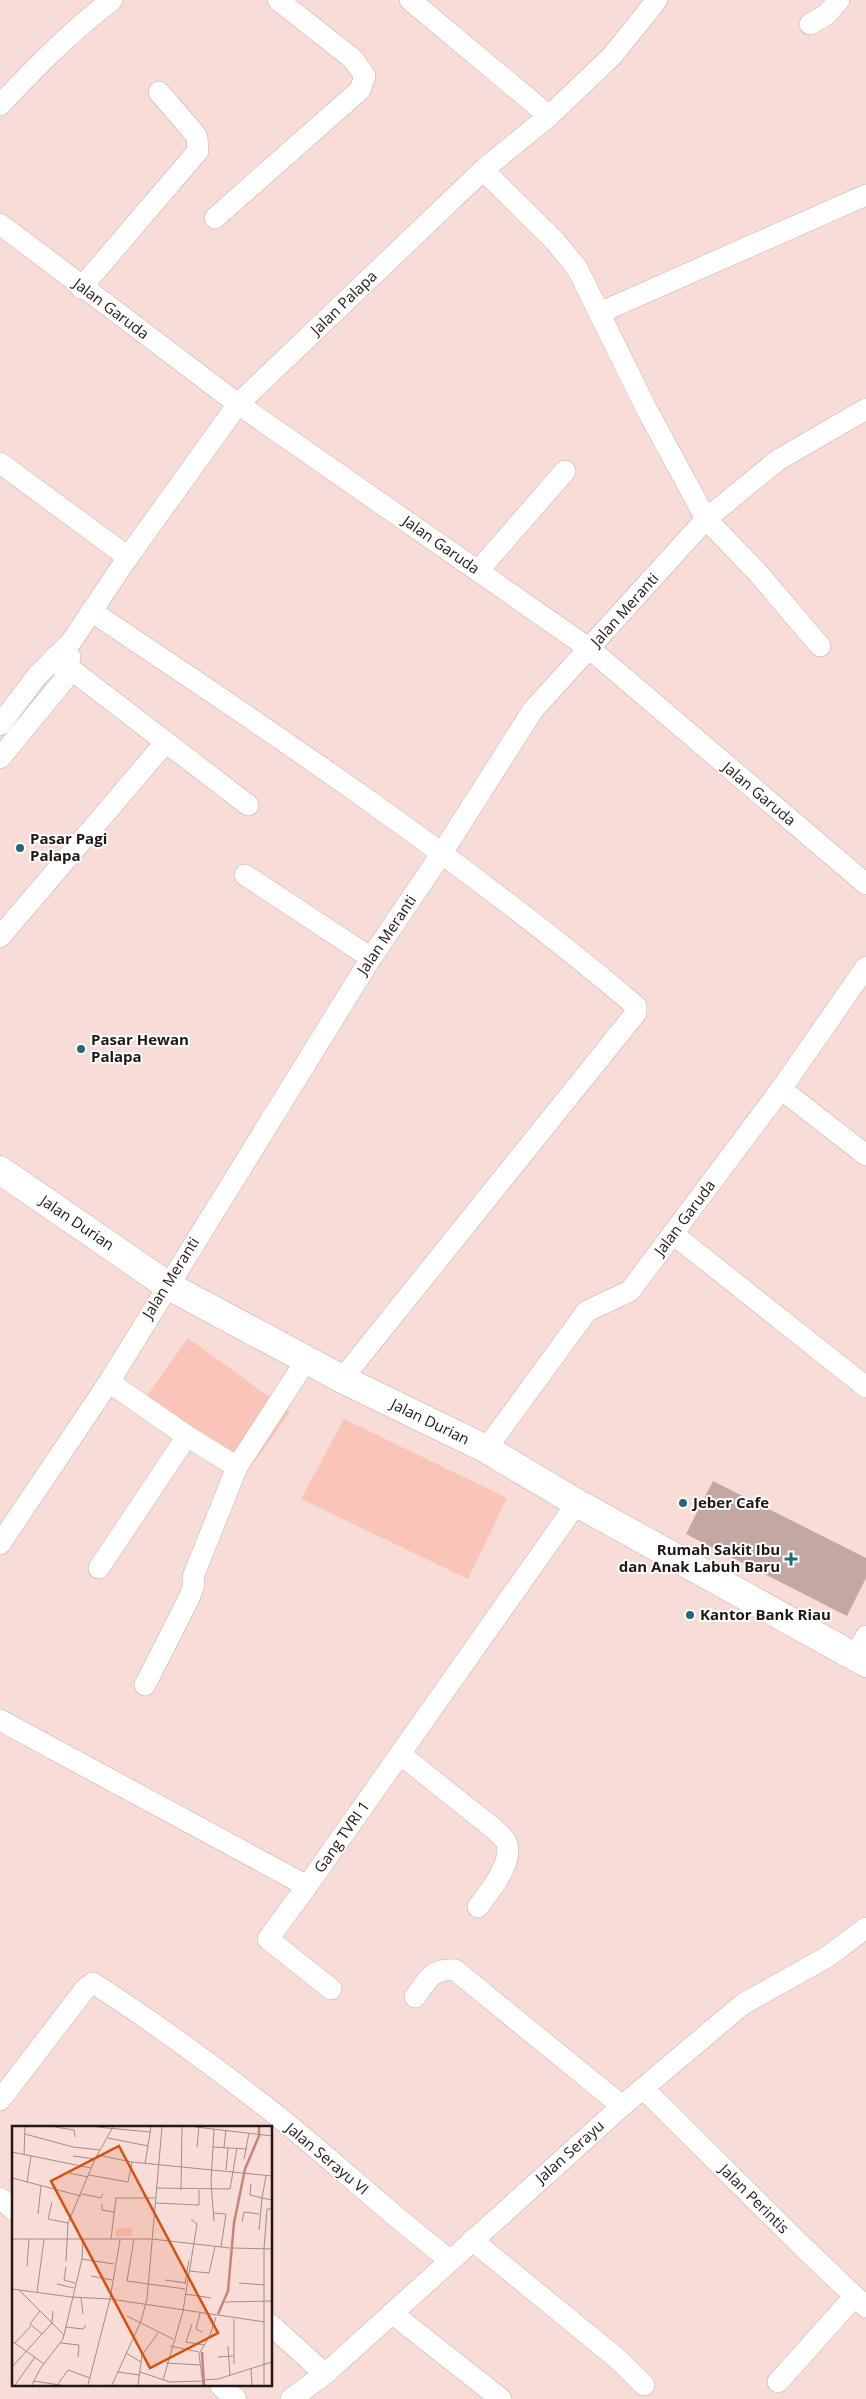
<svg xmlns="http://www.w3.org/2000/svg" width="866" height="2399" font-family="'Open Sans',sans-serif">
<rect width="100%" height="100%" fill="#f8dcd7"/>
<g fill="#fbc4b9">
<path d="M188,1338l102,74 -41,57 -103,-72z"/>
<path d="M344,1419l163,79 -39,81 -167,-80z"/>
</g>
<path fill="#c2a7a2" d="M713,1481l153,77v20l-19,38 -161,-82z"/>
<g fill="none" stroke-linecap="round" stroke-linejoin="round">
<g stroke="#c9aea9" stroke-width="22">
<g id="minor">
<path d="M410,0l139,116"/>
<path d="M810,24l16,-9 13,-15"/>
<path d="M0,105c35,-37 71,-74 112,-105"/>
<path d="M483,170l70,69 24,29 69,140 60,111 52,54 62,73"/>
<path d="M215,218l145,-128 5,-14 -12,-17 -75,-59"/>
<path d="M0,224l238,180 352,245 276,235"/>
<path d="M81,288l117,-137 -1,-13 -2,-4 -36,-42"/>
<path d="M599,313l267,-118"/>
<path d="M0,463l128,94"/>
<path d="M478,571l87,-100"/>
<path d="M91,611c186,124 373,250 545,395v7l-294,366"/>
<path d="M55,657l193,148"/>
<path d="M0,725l37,-49 34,-34 57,-85 110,-153 245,-234 66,-54 63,-60 45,-56"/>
<path d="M0,758l64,-78 6,-23"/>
<path d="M245,875l126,83"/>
<path d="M0,937l165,-194"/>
<path d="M781,1089l85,66"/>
<path d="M673,1234l193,153"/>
<path d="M109,1382l78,54 50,31"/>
<path d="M486,1449l101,-138 43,-20 151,-202 85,-122"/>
<path d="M0,1544l109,-162 262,-424 71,-105 91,-143 173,-191 72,-59 88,-51"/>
<path d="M99,1568l88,-132"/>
<path d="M855,1657l11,-21"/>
<path d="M145,1685l45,-89 4,-12 -1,-7 44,-110 70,-108"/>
<path d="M0,1720l307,166 270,-383"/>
<path d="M400,1754l93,74c4,4 9,8 12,12 12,19 -16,52 -27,67"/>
<path d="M307,1886l-39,53 63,50"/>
<path d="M415,1997c13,-17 16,-29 40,-27l167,136"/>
<path d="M644,2089l161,160 61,58"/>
<path d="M0,2100l86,-112 7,-5c63,40 123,85 182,131 59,47 114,100 175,146"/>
<path d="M0,2198l14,12"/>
<path d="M472,2240l147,120 25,25"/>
<path d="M392,2313l109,86"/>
<path d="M271,2325l54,49"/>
<path d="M778,2382l76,-85"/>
<path d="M220,2385l16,14"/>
<path d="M291,2399l34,-25 297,-268 121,-102 84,-47 39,-29"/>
</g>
</g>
<g stroke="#c9aea9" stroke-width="29">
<path id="major" d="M0,1170l167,115 175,94 144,70 91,54 289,160"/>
</g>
<use href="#minor" stroke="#fff" stroke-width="21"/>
<use href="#major" stroke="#fff" stroke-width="28"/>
</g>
<g fill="#216976" stroke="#fff" stroke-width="2">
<circle cx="20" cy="848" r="5"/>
<circle cx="81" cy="1049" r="5"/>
<circle cx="683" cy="1503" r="5"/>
<path d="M788.5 1551.5h5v5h5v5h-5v5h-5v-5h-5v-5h5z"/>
<circle cx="690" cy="1615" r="5"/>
</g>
<g text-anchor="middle" stroke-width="4" stroke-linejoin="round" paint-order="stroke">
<g font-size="15" fill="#211715" stroke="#fff">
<text transform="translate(344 303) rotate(-44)" y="5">Jalan Palapa</text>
<text transform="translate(111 309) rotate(37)" y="5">Jalan Garuda</text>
<text transform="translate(441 545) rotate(35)" y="5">Jalan Garuda</text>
<text transform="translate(625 610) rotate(-48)" y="5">Jalan Meranti</text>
<text transform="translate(759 794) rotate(40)" y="5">Jalan Garuda</text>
<text transform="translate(387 935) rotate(-56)" y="5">Jalan Meranti</text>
<text transform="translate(685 1218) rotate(-53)" y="5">Jalan Garuda</text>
<text transform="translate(77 1223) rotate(34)" y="5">Jalan Durian</text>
<text transform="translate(171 1278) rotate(-58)" y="5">Jalan Meranti</text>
<text transform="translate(430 1422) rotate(26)" y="5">Jalan Durian</text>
<text transform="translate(342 1837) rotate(-55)" y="5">Gang TVRI 1</text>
<text transform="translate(570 2152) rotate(-42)" y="5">Jalan Serayu</text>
<text transform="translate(327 2159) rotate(40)" y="5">Jalan Serayu VI</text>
<text transform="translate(754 2199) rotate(45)" y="5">Jalan Perintis</text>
</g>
<g font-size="15" font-weight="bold" fill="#211715" stroke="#fff" text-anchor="start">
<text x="30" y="844">Pasar Pagi<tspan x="30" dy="17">Palapa</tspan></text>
<text x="91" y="1045">Pasar Hewan<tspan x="91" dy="17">Palapa</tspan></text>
<text x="693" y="1508">Jeber Cafe</text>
<text x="780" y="1555" text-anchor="end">Rumah Sakit Ibu<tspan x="780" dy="17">dan Anak Labuh Baru</tspan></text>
<text x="700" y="1620">Kantor Bank Riau</text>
</g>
</g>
<g transform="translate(12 2126)">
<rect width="260" height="260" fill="#f8dcd7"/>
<path d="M120,102v8l-16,1v-8z" fill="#fbc4b9"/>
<path fill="none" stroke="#c78579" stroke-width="2.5" d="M206,188l10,-23 6,-68 11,-54 14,-33v-9M190,226l2,33"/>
<path fill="none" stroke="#a28d89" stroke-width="1" d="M43,1l19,3 1,7M85,1l53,5M184,1l76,9M13,8l48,13 27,3M96,12l40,8M185,21l2,-20M201,21l34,2M212,21l2,-17M0,26l79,16M12,28l1,-27M85,29l35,7 140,14M61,30l22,3M232,33l5,-26M133,38l6,-37M214,44l2,-22M57,47l19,4M77,49l39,7 4,-20M254,50l-4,22 10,2M0,52l69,18M15,57l4,-27M239,58l-1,11 12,3 -3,32M144,62l74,1 7,-41M169,64l1,-63M70,68l19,4 2,-4M40,76l-4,17 20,4M143,77l44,2v-15M90,78v6l12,2M202,87l12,1 -5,33M26,88l3,-28M202,95l-3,-39 3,-53M230,96l2,-10 15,2M0,113h140l78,9M99,113l5,-41h39M122,113l-7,42 58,8M221,122l39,1M70,133l32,5M54,135l2,-38 27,-64 18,-32M15,140l2,-27M54,141l-2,13 11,3M177,145l20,2 6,-26M79,150l21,4M153,154l21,3M227,157l26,2M45,158l17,4M173,158l4,-24M0,163l59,8 39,2 155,23M7,164l45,45M25,166l7,-53M173,168l26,4M69,172l2,16M213,176l47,-1M28,185l-10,13 12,10M188,187l-4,16 6,3M115,190l46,23M180,198l-6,18 18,3M54,201l17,2 3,-4M0,215l32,23M3,217l16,-17M49,217l18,2 -1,12M158,220l29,6M216,220l2,30M114,227l15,9M206,231l15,-1M154,237l35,2M222,238v-45M0,241l40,-44 1,-12M239,243l1,16M105,246l23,3M128,246l30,10 33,-1M151,254l20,-69 14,-87 -6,-5M191,254l15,-1 54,-17M21,255l27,4M46,258l10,-14 22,8M3,259l20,-28M20,259l8,-16 23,-30 19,-80 1,-20M76,259l22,-86 10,-59M100,259l29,-64 6,-22 15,-172M126,259l4,-30 16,-22M191,259l-4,-31 11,-19 6,-18M252,259v-136l3,-40h5"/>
<path fill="#d4520d" fill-opacity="0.15" stroke="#d4520d" stroke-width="2.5" d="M107,20l99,187 -68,35 -99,-187z"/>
<rect width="260" height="260" fill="none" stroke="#211715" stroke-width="2.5"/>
</g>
</svg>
